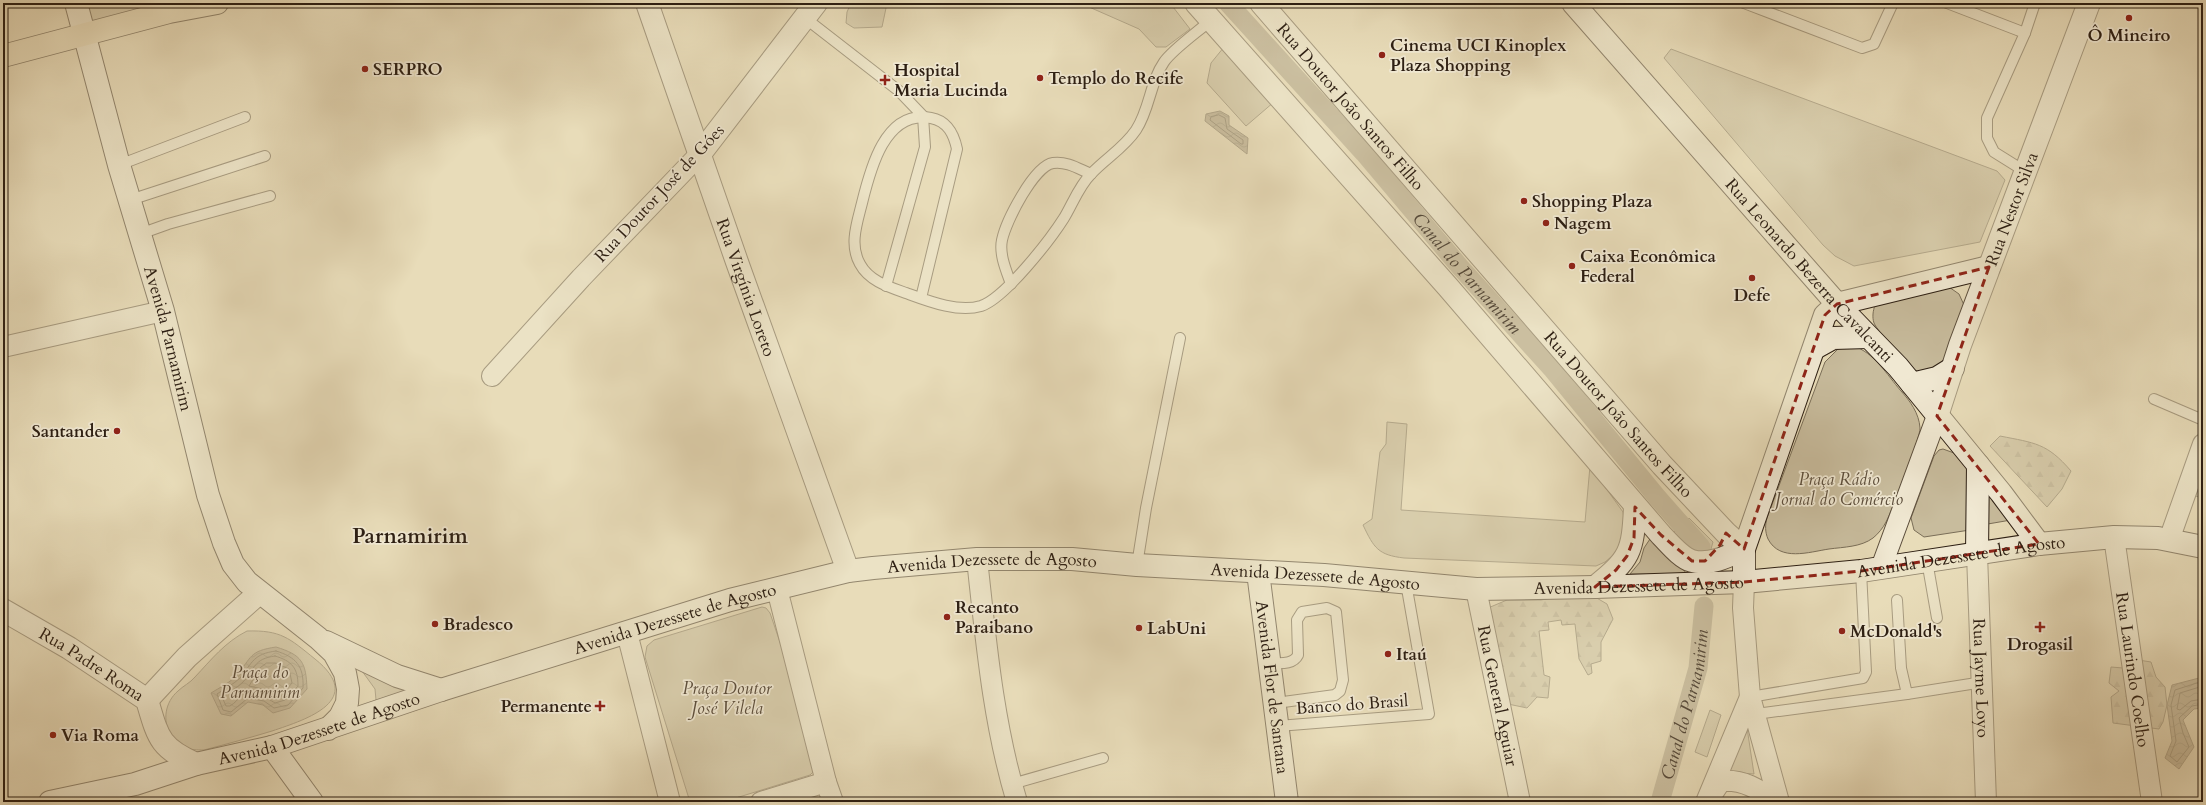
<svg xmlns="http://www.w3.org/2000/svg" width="2206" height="805" font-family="Cardo,serif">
<defs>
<pattern id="forest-firs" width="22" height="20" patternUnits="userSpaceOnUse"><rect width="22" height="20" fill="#c8bc9d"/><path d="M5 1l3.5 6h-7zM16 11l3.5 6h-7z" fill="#aca186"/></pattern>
<pattern id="water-waves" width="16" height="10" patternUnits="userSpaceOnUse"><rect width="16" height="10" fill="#a89c81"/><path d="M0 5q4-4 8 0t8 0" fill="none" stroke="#897f68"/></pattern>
</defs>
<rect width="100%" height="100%" fill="#e8dcb9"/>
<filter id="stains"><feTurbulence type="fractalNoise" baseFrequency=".005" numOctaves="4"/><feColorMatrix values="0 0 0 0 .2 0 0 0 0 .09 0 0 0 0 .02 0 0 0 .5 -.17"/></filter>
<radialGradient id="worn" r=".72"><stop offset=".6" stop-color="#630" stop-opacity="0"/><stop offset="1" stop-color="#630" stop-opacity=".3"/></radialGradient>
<g fill="#c8bc9d" stroke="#7a6e58">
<path d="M76,3h141l-117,27z"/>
<path d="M851,3h40l-5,5 -4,19 -28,1 -8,-5 1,-11z"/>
<path d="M1080,3h90l20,26 -24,18h-10l-17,-18z"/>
<path d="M1224,47l50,55 -28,24 -39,-43 4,-20z"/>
<path d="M1671,49l326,122 8,9 -25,62 -126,24 -19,-10 -12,-11 -153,-180 -6,-7z"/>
<path d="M1949,287l10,7 5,11 -20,59c-8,3 -19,10 -27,7 -8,-3 -39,-39 -43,-48 -2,-6 -1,-12 1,-18z"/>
<path d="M1853,346c21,6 34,29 48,45 9,10 18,22 19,37 1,8 -28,83 -34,94 -3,6 -8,12 -13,16 -12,9 -29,9 -44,11 -20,3 -49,13 -61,-10 -3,-7 -3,-14 -1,-21l58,-156 13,-13z"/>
<path d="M1387,422l20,2 -6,86 184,12 5,-56 33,46 2,13 -7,26 -13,11 -9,4 -192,-8c-26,-3 -30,-10 -41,-33l9,-6 8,-67 6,-8z"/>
<path d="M1943,449l11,4 18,14 -2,63 -46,7 -10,-7 -3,-12 23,-62 5,-6z"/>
<path d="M1985,488l26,32 -29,5z"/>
<path d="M1689,518l24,24 -2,7 -4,4 -16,-3 -17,-18z"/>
<path d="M1650,539h5l33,36 -58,-1 10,-12 4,-14z"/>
<path d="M762,607l4,1 4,5 14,41 31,116 -5,5 -87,27h-33l-45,-145 2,-11 7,-6z"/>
<path d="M247,631c34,-1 42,7 68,28 51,41 -7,60 -43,72 -23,7 -45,13 -68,19 -14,0 -26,-1 -33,-15 -9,-14 -6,-33 7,-44 5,-5 12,-8 17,-14 16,-17 30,-35 52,-46z"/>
<path d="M357,664l67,27 -55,19 7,-10 -1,-11z"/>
<path d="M1710,710l11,5 -14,42 -12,-5z"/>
<path d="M1746,721l8,53 -26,-2z"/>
</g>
<g fill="url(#forest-firs)" stroke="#7a6e58">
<path d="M2000,436c35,7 47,7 71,35l-9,18 -15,18 -57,-61z"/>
<path d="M2203,482v16l-8,-2z"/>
<path d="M1569,595l26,2 12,7 6,15 -12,23v19l-10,3 1,9 -4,2 -9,-16 -4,-35 -13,1 -1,-5 -13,2 1,8 -10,1 5,44 6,2 -2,21 -11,-1 -10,11 -19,-4 -20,-96 19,-8h34z"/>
<path d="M2126,658l25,4 5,15 9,10 2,18 -4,17 -4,7 -46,-6 -2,-26 8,-6 -10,-8 2,-16 12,1z"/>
</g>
<g fill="url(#water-waves)" stroke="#776a55">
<path d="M1220,111l9,5v9l19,13 -1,16 -42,-33 1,-7z"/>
<path d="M276,647c26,8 30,15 31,42l-17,19 -17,5 -10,-8 -15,-3 -17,14 -10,-2 -10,-21c8,-5 20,-11 26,-18 15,-18 12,-24 39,-28z"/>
<path d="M2203,677v31l-9,1 -11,11 11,27 -15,22 -14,-11 7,-17 -5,-36 5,-20z"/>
</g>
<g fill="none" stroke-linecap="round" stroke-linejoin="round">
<g stroke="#6a5e4a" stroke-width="1">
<path d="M1219,115l6,3 2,11 16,11v4h-2l-31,-24 1,-3z"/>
<path d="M276,651c20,6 28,15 27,37l-15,17 -14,3 -10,-7 -16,-3 -17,14 -8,-2 -6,-16c7,-5 17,-10 23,-16 13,-16 13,-24 36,-27z"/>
<path d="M275,656c17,5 23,12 23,30l-13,14 -10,3c-8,-5 -24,-15 -33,-8 -4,4 -7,8 -12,11h-4l-4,-9c7,-5 15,-9 21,-15 13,-14 10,-23 32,-26z"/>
<path d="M267,663h8l14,6 3,14 -10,12 -6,1 -9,-6 -18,-4 11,-18z"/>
<path d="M2203,681l-28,9 -4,15 5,36 -6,15 7,6 12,-15 -6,-14 -4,-15 13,-12 11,-2"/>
<path d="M2203,686l-23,7 -3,16 3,1 11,-9 12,-2"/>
</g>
<g stroke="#a89c81" stroke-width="19">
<path id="s1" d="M1228,3l136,150 96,114 93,103 104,127 44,50"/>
<path id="s2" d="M1660,802l38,-134 6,-62"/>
</g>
<g stroke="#5c4e3c" stroke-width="12">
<g id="service">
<path d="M1744,3l118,45 12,-4 19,-41"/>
<path d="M1947,3l78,30 -38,85v20l7,14 32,20"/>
<path d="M805,18l94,73 24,25 2,31 -39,139"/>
<path d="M2025,33l10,-30"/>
<path d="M119,165l126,-48"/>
<path d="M130,200l135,-44"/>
<path d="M140,234l28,-10 102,-28"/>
<path d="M1011,284c-5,-14 -12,-30 -9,-44 4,-19 32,-74 51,-77 14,-2 26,6 38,11"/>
<path d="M921,298l36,-149c-3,-14 -9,-28 -26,-31 -46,-9 -61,52 -69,85 -5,20 -13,42 -2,61 9,17 29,23 46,29 22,8 52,20 75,13 24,-8 69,-66 83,-88 9,-15 15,-32 27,-44 15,-16 33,-26 45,-44 14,-21 14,-48 28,-68 9,-13 35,-31 47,-42"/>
<path d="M2154,399l49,21"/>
<path d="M1927,561l10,57"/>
<path d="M1137,565l9,-57 34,-170"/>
<path d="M1897,600l4,68 6,26 76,-12"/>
<path d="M1271,663c9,0 22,2 27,-8l-1,-35 5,-8 25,-4 9,4 7,68 -3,11 -5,4 -59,8"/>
<path d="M1750,697l113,-19 3,-6 -5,-101"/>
<path d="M1756,714l151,-20"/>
<path d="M1278,726l151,-12 -23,-131"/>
<path d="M1012,784l91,-26"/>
</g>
</g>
<g stroke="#5c4e3c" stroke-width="22">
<g id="minor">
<path d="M3,347l160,-36"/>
<path d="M492,376l89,-98 119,-124"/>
<path id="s3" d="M2114,537l38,265"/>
<path d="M2169,540l34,-96"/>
<path id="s4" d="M1977,554l9,248"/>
<path d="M977,559c9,82 16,164 40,243"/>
<path d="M1881,568l56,-152"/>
<path d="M1744,582l-1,26 7,89 29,105"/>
<path d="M777,589l49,193 7,20"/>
<path id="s5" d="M1476,589l44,213"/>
<path d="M627,633l43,169"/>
<path d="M1711,796l10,-15c22,-2 38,8 54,21"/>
<path d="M761,802l65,-20"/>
<path d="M1706,802l44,-105"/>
</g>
</g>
<g stroke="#5c4e3c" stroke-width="24">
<g id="tertiary">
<path id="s6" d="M647,3l90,259 111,309"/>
<path d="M1196,3l252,284 213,248c8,8 20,23 31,26 17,5 37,-5 52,-12"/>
<path id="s7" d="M1261,3l401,462 64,68 18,16"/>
<path d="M700,154l116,-151"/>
<path id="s8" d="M1937,416l23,-71 129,-342"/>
<path d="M1744,549v33"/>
<path d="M1595,587c35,-28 38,-35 40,-80"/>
<path id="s9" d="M3,610l66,38 78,52c11,37 12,48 49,64"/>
<path d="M147,700l40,-43 72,-64"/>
</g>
</g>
<g stroke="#2d1f13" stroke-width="24">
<g id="secondary">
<path id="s10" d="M76,3l43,162 44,146 45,184 16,48 9,21 14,18 71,56 16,15 11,20 3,16 -1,14 -7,14 -12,12"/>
<path id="s11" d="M1573,3l264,301 61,63 103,126 38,51"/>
<path d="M1815,348l18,-10 35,-1"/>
<path d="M1912,384l25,-6 16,-10"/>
<path d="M1744,549l81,-234 12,-11 152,-37"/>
<path d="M1977,554l1,-89"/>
<path id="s12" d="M1258,572l29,230"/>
<path d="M326,642l71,34 44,14"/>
<path d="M272,747l40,55"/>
<path id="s13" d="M50,802l85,-18 61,-20 76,-17 169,-57 289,-90 118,-29 25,-3 104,-9h95l65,6 187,10 152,14 119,-2 149,-5 117,-11 178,-27 75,-7 44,1 45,9"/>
</g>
</g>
<g stroke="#2d1f13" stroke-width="24">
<path id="primary" d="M3,56l166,-44 48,-9"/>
</g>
<use href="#service" stroke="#f0e8d2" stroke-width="10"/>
<use href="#minor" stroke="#f0e8d2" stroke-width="20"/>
<use href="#tertiary" stroke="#f0e8d2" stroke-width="22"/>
<use href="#secondary" stroke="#f0e8d2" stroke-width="22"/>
<use href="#primary" stroke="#e8dcb9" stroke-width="22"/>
</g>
<path d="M0 0H2206V805H0ZM1989,267l-52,149 102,128 -178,27 -117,11 -149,5 21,-17 11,-14 7,-18 1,-31 26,28 31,26h13l15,-16 6,-12 18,16 81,-234 12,-11z" fill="#e8dcb9" fill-opacity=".55" fill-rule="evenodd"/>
<path fill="none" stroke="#8f2418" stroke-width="3" stroke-dasharray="8 5" stroke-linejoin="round" d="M1989,267l-52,149 102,128 -178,27 -117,11 -149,5 21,-17 11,-14 7,-18 1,-31 26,28 31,26h13l15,-16 6,-12 18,16 81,-234 12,-11z"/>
<g fill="#8f2418" stroke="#f0e8d2" stroke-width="1.5">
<circle cx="2129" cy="18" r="4"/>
<circle cx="1382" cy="55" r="4"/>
<circle cx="365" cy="69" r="4"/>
<circle cx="1040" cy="78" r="4"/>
<path d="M883 74h4v4h4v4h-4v4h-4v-4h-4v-4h4z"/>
<circle cx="1524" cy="201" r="4"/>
<circle cx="1546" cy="223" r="4"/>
<circle cx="1572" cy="266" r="4"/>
<circle cx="1752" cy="278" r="4"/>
<circle cx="117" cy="431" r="4"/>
<circle cx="947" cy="617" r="4"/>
<circle cx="435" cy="624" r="4"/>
<path d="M2038 621h4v4h4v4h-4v4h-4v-4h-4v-4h4z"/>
<circle cx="1139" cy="628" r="4"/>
<circle cx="1842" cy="631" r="4"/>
<circle cx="1388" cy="654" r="4"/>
<path d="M598 700h4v4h4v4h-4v4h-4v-4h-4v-4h4z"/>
<circle cx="53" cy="735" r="4"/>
</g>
<g text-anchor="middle" stroke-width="3.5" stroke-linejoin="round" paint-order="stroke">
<g font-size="17" font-weight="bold" fill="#2d1f13" stroke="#f0e8d2" text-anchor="start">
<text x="2129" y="41" text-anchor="middle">Ô Mineiro</text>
<text x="1390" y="51">Cinema UCI Kinoplex<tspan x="1390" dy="20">Plaza Shopping</tspan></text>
<text x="373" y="75">SERPRO</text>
<text x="894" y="76">Hospital<tspan x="894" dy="20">Maria Lucinda</tspan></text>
<text x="1048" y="84">Templo do Recife</text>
<text x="1532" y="207">Shopping Plaza</text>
<text x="1554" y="229">Nagem</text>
<text x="1580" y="262">Caixa Econômica<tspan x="1580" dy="20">Federal</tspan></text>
<text x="1752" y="301" text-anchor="middle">Defe</text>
<text x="109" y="437" text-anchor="end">Santander</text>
<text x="955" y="613">Recanto<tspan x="955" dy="20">Paraibano</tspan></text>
<text x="443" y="630">Bradesco</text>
<text x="1147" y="634">LabUni</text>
<text x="1850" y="637">McDonald's</text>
<text x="2040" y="650" text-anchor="middle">Drogasil</text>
<text x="1396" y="660">Itaú</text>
<text x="592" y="712" text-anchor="end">Permanente</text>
<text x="61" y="741">Via Roma</text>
</g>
<g font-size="17" fill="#2d1f13" stroke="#f0e8d2">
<text dy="6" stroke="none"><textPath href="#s7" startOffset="137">Rua Doutor João Santos Filho</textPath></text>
<text transform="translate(659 193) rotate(-47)" y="6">Rua Doutor José de Góes</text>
<text dy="6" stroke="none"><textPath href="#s8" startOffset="220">Rua Nestor Silva</textPath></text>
<text dy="6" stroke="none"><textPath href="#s11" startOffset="357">Rua Leonardo Bezerra Cavalcanti</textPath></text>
<text dy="6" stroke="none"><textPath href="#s6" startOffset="301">Rua Virgínia Loreto</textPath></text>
<text dy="6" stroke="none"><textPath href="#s10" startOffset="348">Avenida Parnamirim</textPath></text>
<text dy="6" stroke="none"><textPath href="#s7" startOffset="545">Rua Doutor João Santos Filho</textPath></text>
<text dy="6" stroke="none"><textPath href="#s13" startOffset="1948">Avenida Dezessete de Agosto</textPath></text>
<text dy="6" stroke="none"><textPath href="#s13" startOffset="976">Avenida Dezessete de Agosto</textPath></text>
<text dy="6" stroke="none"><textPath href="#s13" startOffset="1300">Avenida Dezessete de Agosto</textPath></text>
<text dy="6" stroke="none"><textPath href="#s13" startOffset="1624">Avenida Dezessete de Agosto</textPath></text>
<text dy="6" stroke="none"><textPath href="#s13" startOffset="652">Avenida Dezessete de Agosto</textPath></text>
<text dy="6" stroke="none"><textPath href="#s9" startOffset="104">Rua Padre Roma</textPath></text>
<text dy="6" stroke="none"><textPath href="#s3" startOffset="134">Rua Laurindo Coelho</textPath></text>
<text dy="6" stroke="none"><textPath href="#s4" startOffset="124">Rua Jayme Loyo</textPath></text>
<text dy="6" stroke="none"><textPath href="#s12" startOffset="116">Avenida Flor de Santana</textPath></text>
<text dy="6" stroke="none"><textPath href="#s5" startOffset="109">Rua General Aguiar</textPath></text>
<text transform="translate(1352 704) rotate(-4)" y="6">Banco do Brasil</text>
<text dy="6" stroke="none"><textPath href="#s13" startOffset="279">Avenida Dezessete de Agosto</textPath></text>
</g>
<g font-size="17" font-style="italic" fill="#5c4e3c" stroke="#f0e8d2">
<text x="1839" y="485">Praça Rádio<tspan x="1839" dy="20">Jornal do Comércio</tspan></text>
<text x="260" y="678">Praça do<tspan x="260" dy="20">Parnamirim</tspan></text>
<text x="727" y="694">Praça Doutor<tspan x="727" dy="20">José Vilela</tspan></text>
</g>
<g font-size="18" font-style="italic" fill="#584b3a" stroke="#f0e8d2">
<text dy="6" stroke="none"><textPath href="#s1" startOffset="361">Canal do Parnamirim</textPath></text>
<text dy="6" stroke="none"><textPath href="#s2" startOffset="101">Canal do Parnamirim</textPath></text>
</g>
<g font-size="21" font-weight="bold" fill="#2d1f13" stroke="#f0e8d2">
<text x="410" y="543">Parnamirim</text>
</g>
</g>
<rect width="2206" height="805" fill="none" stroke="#e8dcb9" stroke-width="16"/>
<rect x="4" y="4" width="2198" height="797" fill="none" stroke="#2d1f13" stroke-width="2"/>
<rect x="8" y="8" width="2190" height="789" fill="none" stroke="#2d1f13"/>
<rect width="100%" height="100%" filter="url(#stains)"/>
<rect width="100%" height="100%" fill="url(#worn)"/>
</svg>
